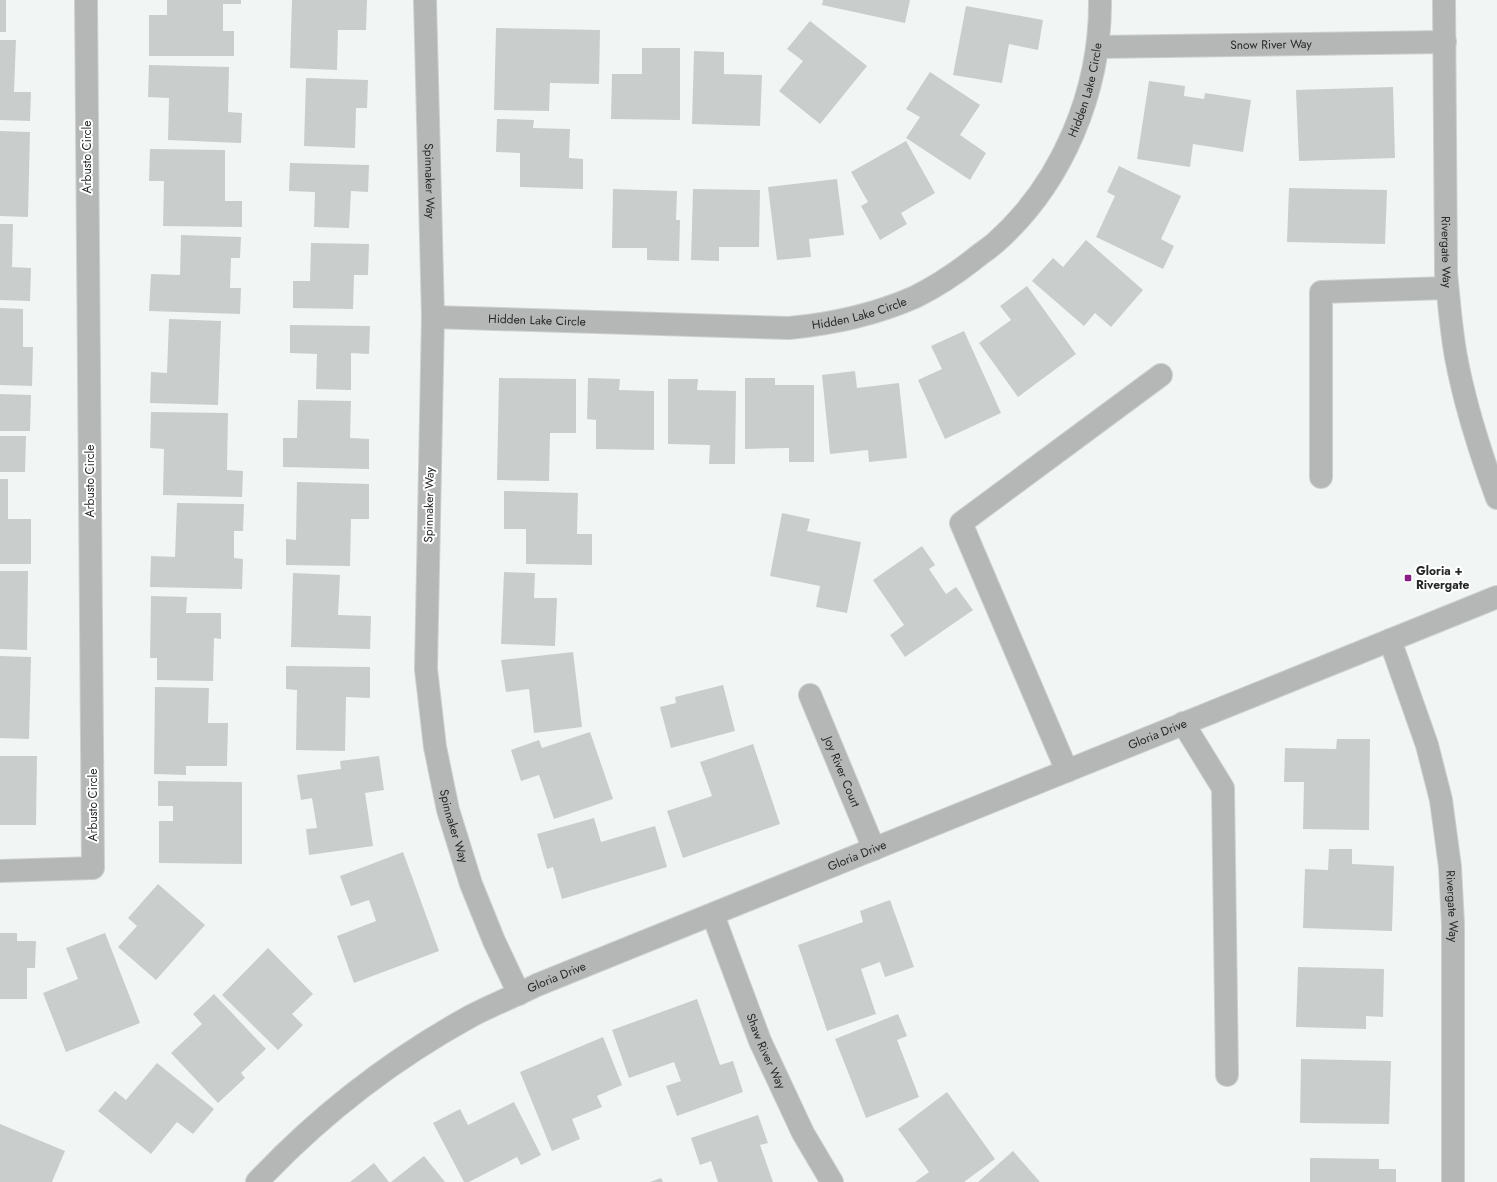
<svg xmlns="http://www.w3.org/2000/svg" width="1497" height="1182" font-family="Jost,sans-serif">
<rect width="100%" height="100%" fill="#f1f6f5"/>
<g fill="#c9cecd">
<rect x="0" y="0" width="6" height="32"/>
<path d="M167,0h74v4h-18v27h11v25h-85v-41h18z"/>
<path d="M292,0h75l-1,30h-28l-1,40 -47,-2z"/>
<path d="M823,0h87l-5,23 -83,-18z"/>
<path d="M966,6l77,14 -5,30 -29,-6 -7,39 -49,-8z"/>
<path d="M810,21l57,45 -47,58 -41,-33 24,-30 -16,-12z"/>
<path d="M496,28l104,2 -1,54 -49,-1 -1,28 -55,-1z"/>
<path d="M0,40h16l-2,52h17l-1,29 -30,-1z"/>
<path d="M642,48h38v72l-69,-1 1,-45h30z"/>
<path d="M694,51l30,1v22l38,1 -2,51 -68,-2z"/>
<path d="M149,65l80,2 -1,45 14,1 -1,30 -73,-3 1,-42 -21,-1z"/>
<path d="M930,72l50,33 -20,30 26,18 -16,27 -64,-42 14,-21 -14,-8z"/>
<path d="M306,78l62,2 -1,28h-11l-1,40 -51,-2z"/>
<path d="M1149,81l36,5 -1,10 20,3 1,-6 46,7 -8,52 -50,-8 -3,23 -53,-8z"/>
<path d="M1393,87l2,71 -96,3 -3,-71z"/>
<path d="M497,119l37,1 -1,8 37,1 -1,29 14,1v30l-63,-2v-34l-24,-1z"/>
<path d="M0,131l30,1 -2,85 -28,-1z"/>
<path d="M906,141l29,52 -34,20 6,11 -27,16 -19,-34 7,-4 -17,-30z"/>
<path d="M150,149l75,1v51h17v26l-79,-1 1,-45h-15z"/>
<path d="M290,163l79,2 -1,27 -17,-1 -2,37 -35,-1 1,-35 -26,-1z"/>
<path d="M1119,166l62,30 -20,43 13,7 -11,23 -67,-32 19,-41 -8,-4z"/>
<path d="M837,179l7,56 -35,4 2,18 -34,3 -9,-73z"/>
<path d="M1289,188l98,2 -2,54 -98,-2z"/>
<path d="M613,189l64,2 -1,29h4l-1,41 -32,-1v-12h-35z"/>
<path d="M693,189l67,1 -1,57h-40v14l-28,-1z"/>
<path d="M0,224h13l-1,43 19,1 -1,33 -30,-1z"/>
<path d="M181,235l60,2 -1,21h-9l-1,30h11l-1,26 -91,-3 2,-37 29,1z"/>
<path d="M1086,240l57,50 -32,37 -16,-14 -11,13 -52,-45 21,-23 10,9z"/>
<path d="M311,243l58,1 -1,31h-14l-1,34 -60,-1v-27h17z"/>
<path d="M1027,286l49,68 -58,43 -39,-54 32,-23 -11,-14z"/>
<path d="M0,308l23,1v38h10l-1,39 -32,-1z"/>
<path d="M169,319l52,2 -3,84 -68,-2 1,-31 16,1z"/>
<path d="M290,325l80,1 -1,28 -18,-1v37l-35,-1 1,-35 -27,-1z"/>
<path d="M964,331l37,82 -56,26 -27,-59 24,-11 -11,-23z"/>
<path d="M855,371l2,17 42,-5 8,75 -38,4 -1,-12 -38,4 -8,-79z"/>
<path d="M499,378l77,1v54h-26l-1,48 -52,-1z"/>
<path d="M588,378l32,1 -1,11 35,1v59l-58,-1v-29l-9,-1z"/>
<path d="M745,378h30v7h39v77h-25v-14l-44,1z"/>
<path d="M668,379h30l-1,11 39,1 -1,73h-26l1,-19 -42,-1z"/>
<path d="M0,394l31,1 -1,36h-30z"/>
<path d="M298,400l53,1 -1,37 19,1v30l-86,-2v-29h14z"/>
<path d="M151,412l77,1 -1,57 16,1 -1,26 -79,-2 1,-46 -14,-1z"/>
<path d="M0,436h26l-1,36h-25z"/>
<path d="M0,479h8v40h23v45h-31z"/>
<path d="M297,482l72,2v35h-18l-1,47 -64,-1v-26l10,1z"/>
<path d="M504,491l74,2 -1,41h15v31l-66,-1v-35h-22z"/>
<path d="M177,503l67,1 -1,27h-9v27l9,1 -1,30 -92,-2 1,-31 24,1z"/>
<path d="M782,513l28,6 -3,12 54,11 -14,71 -31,-6 4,-21 -50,-10z"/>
<path d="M922,546l13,19 -6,4 17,25 10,-7 17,23 -68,47 -15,-22 14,-10 -31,-45z"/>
<path d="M0,571h28l-1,79 -27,-1z"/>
<path d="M504,572l31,1 -1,25h23l-2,48 -54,-2z"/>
<path d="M293,573l47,2 -2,40 33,1 -1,33 -79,-2z"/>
<path d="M151,596l36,1 -1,16h35v26l-7,-1 -1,43 -56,-1v-22h-7z"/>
<path d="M573,652l9,75 -48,6 -5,-44 -23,3 -5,-32z"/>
<path d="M0,656l31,1 -2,82 -29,-1z"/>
<path d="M286,666l84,1v31l-24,-1 -1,54 -49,-1 1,-60 -11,-1z"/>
<path d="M723,685l12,46 -64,17 -11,-41 16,-4 -1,-6z"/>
<path d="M155,687l54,1 -1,35h20l-1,43h-41v9l-32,-1z"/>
<path d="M590,732l23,67 -59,20 -15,-44 -18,6 -10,-31 28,-10 3,8z"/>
<path d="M1337,739h33l-1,91 -66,-1 1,-47h-20l1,-34 51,1z"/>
<path d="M753,744l27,80 -97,34 -16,-47 45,-15 -12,-34z"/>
<path d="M0,756h37l-1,69h-36z"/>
<path d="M379,756l5,34 -19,3 8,53 -64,9 -3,-26 11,-1 -5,-30 -11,2 -4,-25 44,-6 -1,-8z"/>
<path d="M158,781l84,1v82l-83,-1v-42h14v-15h-15z"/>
<path d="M594,818l7,24 54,-16 12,41 -105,32 -9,-32 -6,2 -10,-35z"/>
<path d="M1329,849h23v15l42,2 -2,65 -89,-3 2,-59 23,1z"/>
<path d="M403,852l36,99 -85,32 -17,-47 39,-15 -7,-21 -18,6 -11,-30z"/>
<path d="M158,884l47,41 -49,55 -38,-33 19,-21 -9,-8z"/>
<path d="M890,900l24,67 -29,10 -5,-15 -19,7 15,45 -49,17 -29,-86 65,-23 -3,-11z"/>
<path d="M0,933h17v8h19l-1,27h-8v31h-27z"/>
<path d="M105,933l35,90 -74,29 -23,-59 35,-14 -12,-31z"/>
<path d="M268,948l45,46 -21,20 11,11 -25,25 -56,-55z"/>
<path d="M1298,967l86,2 -1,48 -17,-1v13l-70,-2z"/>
<path d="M214,994l52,55 -25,24 4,5 -27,25 -47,-50 31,-29 -9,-10z"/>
<path d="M697,999l23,66 13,-4 10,31 -66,24 -11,-30 15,-5 -7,-19 -45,16 -17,-48z"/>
<path d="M898,1014l9,22 -10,4 22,57 -53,21 -31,-79z"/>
<path d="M603,1037l19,48 -25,11 5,11 -30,12 8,20 -28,12 -32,-79z"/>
<path d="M1301,1059l90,2 -2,63 -89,-1z"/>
<path d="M157,1063l57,46 -21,25 -16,-12 -26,32 -53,-43 17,-20 11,9z"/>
<path d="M947,1092l48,67 -31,23h-49l14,-10 -31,-43z"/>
<path d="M514,1102l27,53 -20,10 -4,-8 -48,25h-5l-31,-59 27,-14 8,16z"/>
<path d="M758,1115l10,28 -8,2 13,37h-55l-7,-21 -11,4 -9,-27z"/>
<path d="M0,1124l65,27 -13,31h-52z"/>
<path d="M1013,1151l27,31h-62z"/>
<path d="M424,1156l21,26h-54z"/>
<path d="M1310,1158l69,1v10h17v13h-86z"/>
<path d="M374,1163l15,19h-39z"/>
<path d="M661,1178l2,4h-13z"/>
</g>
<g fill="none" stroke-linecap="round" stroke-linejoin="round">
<g stroke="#ccd1d0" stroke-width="24">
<g id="minor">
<path id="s1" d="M425,0l8,317 -7,352 9,78 13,63 23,74 23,57 25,53"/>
<path id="s2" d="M1444,0l2,273c3,28 5,57 10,84 9,48 24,95 41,141"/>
<path id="s3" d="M1098,47l347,-5"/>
<path id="s4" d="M433,317l356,11c43,-4 85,-13 126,-31 20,-10 40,-23 58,-37 7,-6 15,-11 22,-17 68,-60 106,-153 105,-243"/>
<path d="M1321,477v-185l126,-4"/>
<path id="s5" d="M1390,640l37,105 14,55 9,67 3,57v258"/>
<path id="s6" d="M810,695l64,154"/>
<path d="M1183,723l40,65 4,287"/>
<path d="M1067,771l-106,-248 200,-148"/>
<path d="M0,871l93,-3 -7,-868"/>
<path id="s7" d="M713,915l47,126 43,92 29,49"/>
<path id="s8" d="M257,1182c62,-66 134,-122 214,-166 21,-11 44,-20 66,-31l960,-388"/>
</g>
</g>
<use href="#minor" stroke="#b5b7b6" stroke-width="22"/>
</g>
<rect fill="#891f85" stroke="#fff" stroke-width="1.5" x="1404" y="574" width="8" height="8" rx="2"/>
<g text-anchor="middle" stroke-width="4" stroke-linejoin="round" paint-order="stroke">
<g font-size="12" fill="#262827" stroke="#fff">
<text dy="4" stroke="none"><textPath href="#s3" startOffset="173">Snow River Way</textPath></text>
<text dy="4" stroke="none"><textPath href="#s4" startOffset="764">Hidden Lake Circle</textPath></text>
<text transform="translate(87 157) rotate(-90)" y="4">Arbusto Circle</text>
<text dy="4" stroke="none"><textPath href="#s1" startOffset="181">Spinnaker Way</textPath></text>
<text dy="4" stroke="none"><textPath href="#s2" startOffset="252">Rivergate Way</textPath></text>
<text dy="4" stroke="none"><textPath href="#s4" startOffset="428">Hidden Lake Circle</textPath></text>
<text dy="4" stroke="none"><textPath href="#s4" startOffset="104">Hidden Lake Circle</textPath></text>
<text transform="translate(90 481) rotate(-90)" y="4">Arbusto Circle</text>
<text transform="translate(429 505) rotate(-89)" y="4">Spinnaker Way</text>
<text dy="4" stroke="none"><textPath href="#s8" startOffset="1014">Gloria Drive</textPath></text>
<text dy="4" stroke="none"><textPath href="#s6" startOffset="83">Joy River Court</textPath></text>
<text transform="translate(93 805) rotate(-90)" y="4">Arbusto Circle</text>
<text dy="4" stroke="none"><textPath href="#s1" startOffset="829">Spinnaker Way</textPath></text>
<text dy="4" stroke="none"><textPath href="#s8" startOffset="690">Gloria Drive</textPath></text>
<text dy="4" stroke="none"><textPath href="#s5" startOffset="275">Rivergate Way</textPath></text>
<text dy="4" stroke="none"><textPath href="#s8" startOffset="366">Gloria Drive</textPath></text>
<text dy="4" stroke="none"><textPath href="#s7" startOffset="146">Shaw River Way</textPath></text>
</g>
<g font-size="12" font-weight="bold" fill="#262827" stroke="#fff" text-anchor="start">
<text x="1416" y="575">Gloria +<tspan x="1416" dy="14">Rivergate</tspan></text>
</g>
</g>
</svg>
